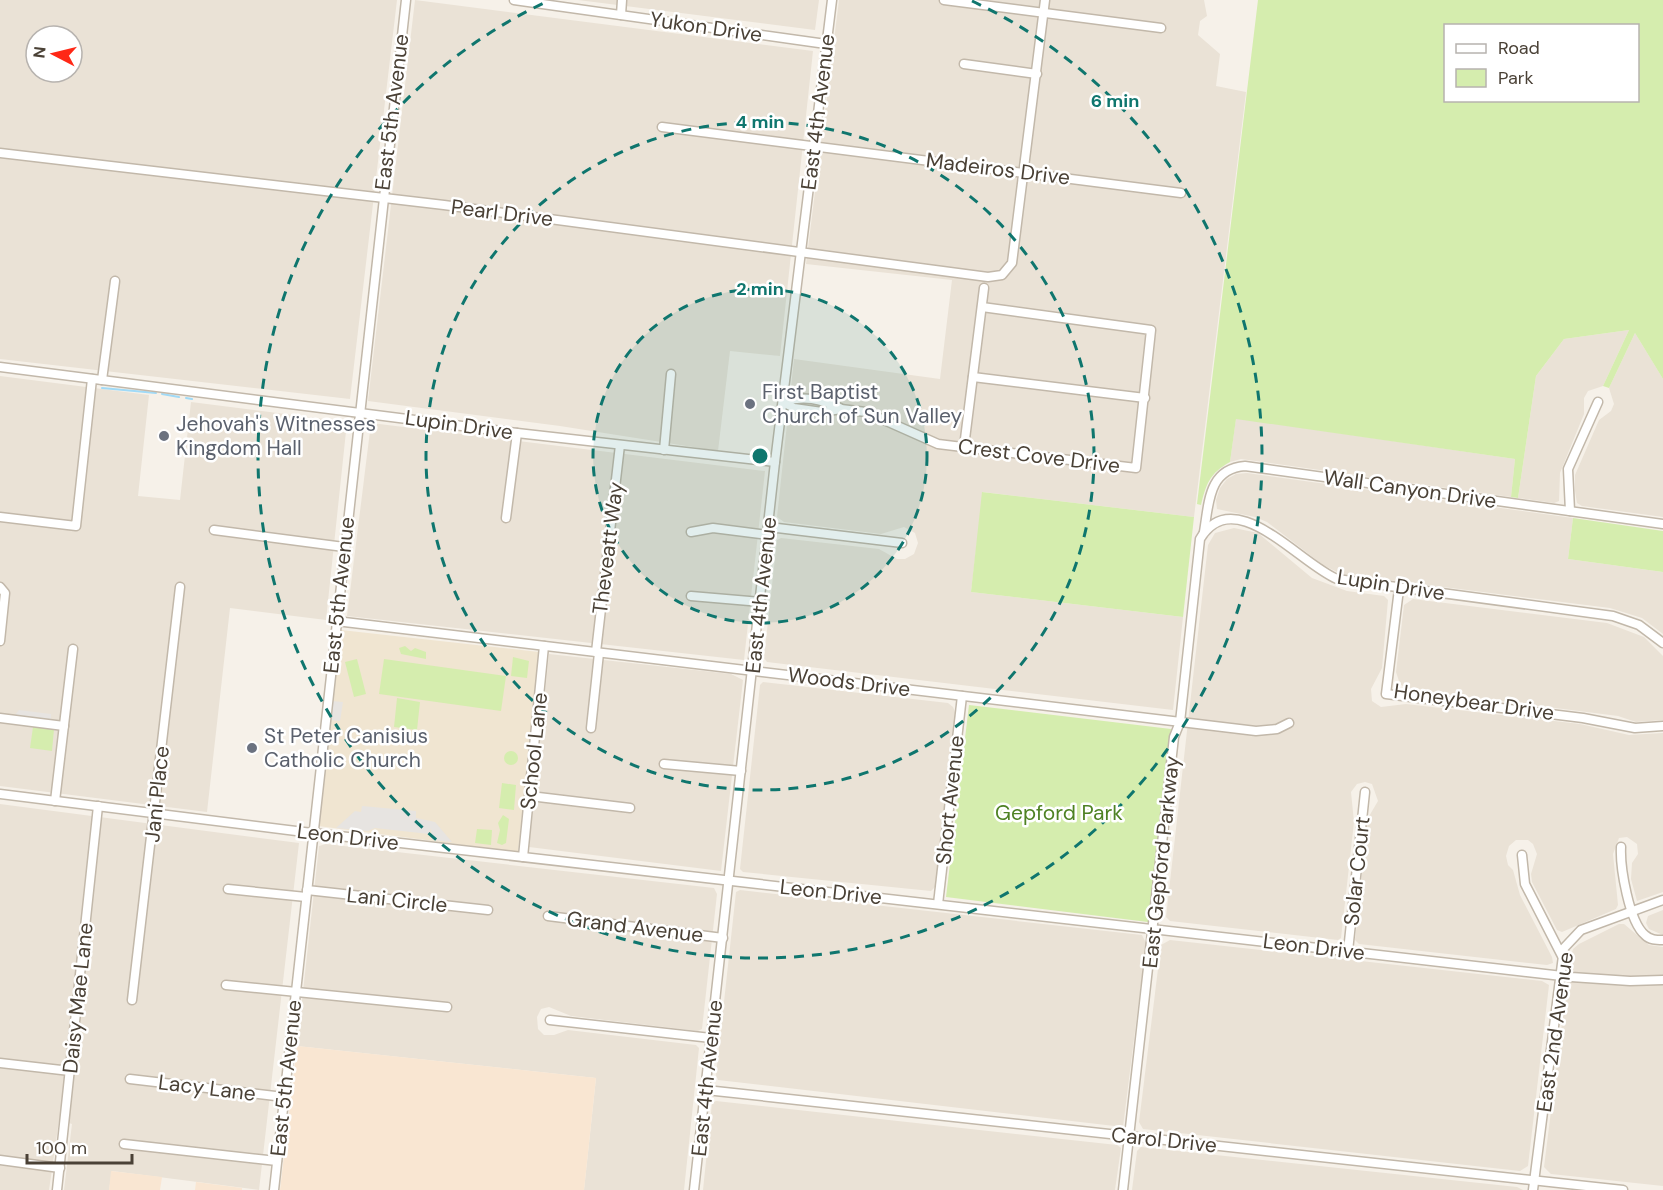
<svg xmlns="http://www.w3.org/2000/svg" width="1663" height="1190" font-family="'DM Sans',sans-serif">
<rect width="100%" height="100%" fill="#f6f1e9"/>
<g fill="#eae2d6" fill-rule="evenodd">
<path d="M0,0h397l-47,399 -350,-40zM36,36h36v36h-36z"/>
<path d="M415,0l398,51 -33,305 -50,-5 -12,100 -158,-25 -192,-25z"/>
<path d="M578,0h241l-4,30z"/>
<path d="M839,0h365l3,16 -7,5 -2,14 22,19 -4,32 30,6 -52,425 -211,-25 -12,100 212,25 -10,93 -406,-48 -3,-4 13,-118 4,-2 98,11 18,10h8l9,-5 4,-11 -3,-10 -11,-6 -23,7 -97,-12 -7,-5 17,-158 146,20 12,-99 -146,-16z"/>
<path d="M1629,330l-26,56 -15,5 -4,7v16l-24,59 -1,28 -5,2 -36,-5 18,-122 28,-37z"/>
<path d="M1635,333l28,46v138l-81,-11 -5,-3 -2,-12v-16l24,-55 12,-9 3,-7 -5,-16z"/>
<path d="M0,376l149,19 -11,101 42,4 11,-98 156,20 -21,198 -96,-12 -23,204 -207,-26z"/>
<path d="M1236,418l279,41 -4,38 -270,-38 -11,3z"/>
<path d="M371,423l394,48 -21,189 -397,-44z"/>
<path d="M1247,473l326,45 -5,41 95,13v62l-21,-16 -32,-10 -269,-34 -18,-9 -56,-43 -12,-5 -38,-8 -1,-9 4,-12 7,-9 9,-5z"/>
<path d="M1234,528l24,5 54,45 35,13 37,5 4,4 -6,68 -11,21 1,12 9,6 25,-3 174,20 49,11 34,-2v159l-26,9 -6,-22 1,-16 6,-9 -1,-10 -10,-7 -8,1 -6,16 5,51 -2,4 -54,23 -5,-2 -25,-48 -1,-8 6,-20 -4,-10 -5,-4h-12l-7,6 -3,10 2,9 5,5 7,25 32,62 1,6 -6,2 -188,-21 -4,-4 13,-122 10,-17 -6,-17 -7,-2 -8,2 -6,8 3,30 -13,116 -3,2 -168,-19 -4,-4 42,-372 7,-12z"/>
<path d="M1413,599l194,24 37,14 19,19v64l-27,2 -18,-6 -211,-27 -7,-5 -4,-12 8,-67z"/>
<path d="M549,654l182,20 12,6 -22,191 -192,-24z"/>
<path d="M763,682l185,21 5,4 2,5 -20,175 -4,4 -188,-19 -3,-3 20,-184z"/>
<path d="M0,804l299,39 -40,347 -147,-19 -3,19h-45l8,-66 -13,-4 -10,70h-49z"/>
<path d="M326,844l388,44 3,6 -15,135 -4,2 -127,-15 -22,-9 -8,2 -4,8 1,12 6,6h10l14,-5 128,15 3,3 -15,142h-100l12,-112 -299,-32 22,-200z"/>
<path d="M740,890l402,45 4,8 -23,184 -405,-47 -2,-5 20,-183z"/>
<path d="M1663,910v25l-14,-6 -3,-6 2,-7z"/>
<path d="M1619,924h5l25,21 14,2v239l-112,-12 -7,-7 26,-208 3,-10 6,-5z"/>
<path d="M1170,940l372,41 7,4 -21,181 -8,5 -377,-42 -4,-7 22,-177z"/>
<path d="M716,1101l401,44 4,3 -6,42h-412l9,-87z"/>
<path d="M1141,1147l376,40 6,3h-391l5,-39z"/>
</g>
<g fill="#f9e6d2">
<path d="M297,1046l299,32 -12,112h-304z"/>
<path d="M111,1171l51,6 -2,13h-51z"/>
<path d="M196,1182l46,6v2h-47z"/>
</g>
<path fill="#f0e5d1" d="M341,630l198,22 -21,200 -200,-26z"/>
<g fill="#d5edae" fill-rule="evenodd">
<path d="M1258,0h405v379l-28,-46 -26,55 -6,-2 26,-56 -65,9 -28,37 -18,122 -7,-1 4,-38 -279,-40 -6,43c-20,11 -24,22 -29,43l-4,-1zM1446,26h192v74h-192z"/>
<path d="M982,492l212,25 -11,100 -212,-25z"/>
<path d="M1573,518l90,13v41l-95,-13z"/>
<path d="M405,646l6,5 4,-3 11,4v7l-25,-5 -2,-6z"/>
<path d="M513,657l16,4 -2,17 -16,-2z"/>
<path d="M357,659l9,35 -12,3 -9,-35z"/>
<path d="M384,659l122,17 -5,35 -122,-17z"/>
<path d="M397,698l23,4 -3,28 -23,-3z"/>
<path d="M969,705l202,24 -23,193 -202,-25z"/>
<path d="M33,727l21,2 -2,22 -22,-3z"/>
<circle cx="511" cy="758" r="7"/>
<path d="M502,783l14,2 -2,25 -15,-2z"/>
<path d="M503,815l6,4 -3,24 -4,2 -5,-2 3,-13 -2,-7z"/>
<path d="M477,829l15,1 -1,15 -16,-2z"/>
</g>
<g fill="#e7e4e1">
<path d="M332,701l11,1 -3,19 -10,-1z"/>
<path d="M19,710l32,4v6l-37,-4z"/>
<path d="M362,806l54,5v7l19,4 17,20 -20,-2 -1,-12 -2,6 -54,-6 -7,3 -32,-3 19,-17 6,1z"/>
</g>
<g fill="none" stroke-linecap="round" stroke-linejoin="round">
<g stroke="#a0daf7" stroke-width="2">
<path d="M102,388l54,5"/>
<path d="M162,394l17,3"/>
<path d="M186,398l6,1"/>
</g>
<g stroke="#c2b8aa" stroke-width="11">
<g id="minor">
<path d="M514,0l312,44"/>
<path d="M944,0l217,28"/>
<path d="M621,15l1,-15"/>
<path d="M964,64l73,10"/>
<path d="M662,127l519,66"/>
<path d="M0,153l444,52 544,72 14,-2 10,-12 33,-263"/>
<path d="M0,367l517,66 258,29"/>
<path d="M973,377l172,21"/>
<path d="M102,380l13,-99"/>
<path d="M783,402l11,6 28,4 19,-3 25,3 72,32 198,24 15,-138 -169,-23"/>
<path d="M783,402c20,-7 38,-3 57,6"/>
<path d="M964,447l20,-159"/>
<path d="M664,450l7,-76"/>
<path d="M1570,511l-2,-42 30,-67"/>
<path d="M0,517l76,9 16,-147"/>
<path d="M506,518l11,-85"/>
<path d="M769,527l133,16"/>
<path d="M214,530l130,17"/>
<path d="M691,532l22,-4 55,7"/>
<path d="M1204,532c5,-29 4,-63 41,-66l418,58"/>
<path d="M0,587l5,6 -5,48"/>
<path d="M1399,589l-13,105 197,24 52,10 28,-2"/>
<path d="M691,596l70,6"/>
<path d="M336,621l920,110 21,-2 12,-6"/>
<path d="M596,652l24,-207"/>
<path d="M0,718l64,8"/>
<path d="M591,728l8,-75"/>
<path d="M664,764l77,7"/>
<path d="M0,794l304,38 1267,145 59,4 33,-1"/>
<path d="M530,796l100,12"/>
<path d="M55,801l18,-152"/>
<path d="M1621,847c-1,20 8,75 24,88 5,5 11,5 18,5"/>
<path d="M1522,855l3,29 37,72"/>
<path d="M523,857l21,-211"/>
<path d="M228,889l78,8"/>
<path d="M307,890l181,20"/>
<path d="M938,904l24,-208"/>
<path d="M548,916l175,22"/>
<path d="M1348,951l17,-159"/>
<path d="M226,985l221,22"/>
<path d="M132,1000l48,-413"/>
<path d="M550,1020l161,18"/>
<path d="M0,1063l70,8"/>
<path d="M130,1079l154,18"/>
<path d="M706,1090l917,100"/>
<path d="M124,1144l153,17"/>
<path d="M0,1160l60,8"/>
<path d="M57,1190l41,-384"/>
<path d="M274,1190l132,-1190"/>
<path d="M694,1190l81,-728 57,-462"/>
<path d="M1123,1190l51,-453 6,-15 20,-183c34,-57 100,25 137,40l276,37 26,9 24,18"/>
<path d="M1533,1190l31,-242 17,-18 82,-30"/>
</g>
</g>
<use href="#minor" stroke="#fff" stroke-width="8"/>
</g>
<circle cx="760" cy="456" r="167" fill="#0f766e" fill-opacity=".12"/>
<g fill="none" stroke="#0f766e" stroke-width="3" stroke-dasharray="10 8">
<circle cx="760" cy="456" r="167"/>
<circle cx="760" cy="456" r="334"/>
<path d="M972 1A502 502 0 1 1 548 1"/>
</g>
<g fill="#6b7280" stroke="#fff" stroke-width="2">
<circle cx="750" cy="404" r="6"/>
<circle cx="164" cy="436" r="6"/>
<circle cx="252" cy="748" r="6"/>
</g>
<g text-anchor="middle" stroke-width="5" stroke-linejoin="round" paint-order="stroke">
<g font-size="21" fill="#4a4136" stroke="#fff">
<text transform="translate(706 27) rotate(8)" y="7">Yukon Drive</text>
<text transform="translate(392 112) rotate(-83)" y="7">East 5th Avenue</text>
<text transform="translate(818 112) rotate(-83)" y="7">East 4th Avenue</text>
<text transform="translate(998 169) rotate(7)" y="7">Madeiros Drive</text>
<text transform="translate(502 213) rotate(7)" y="7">Pearl Drive</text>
<text transform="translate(459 425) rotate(8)" y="7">Lupin Drive</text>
<text transform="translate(1039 456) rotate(7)" y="7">Crest Cove Drive</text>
<text transform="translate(1410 489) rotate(8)" y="7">Wall Canyon Drive</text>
<text transform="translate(608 548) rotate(-83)" y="7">Theveatt Way</text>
<text transform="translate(1391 585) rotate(9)" y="7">Lupin Drive</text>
<text transform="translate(339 595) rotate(-84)" y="7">East 5th Avenue</text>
<text transform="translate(761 595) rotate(-84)" y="7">East 4th Avenue</text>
<text transform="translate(849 682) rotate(7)" y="7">Woods Drive</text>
<text transform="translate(1474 702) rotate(8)" y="7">Honeybear Drive</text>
<text transform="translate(534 751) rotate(-84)" y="7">School Lane</text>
<text transform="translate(157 794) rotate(-84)" y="7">Jani Place</text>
<text transform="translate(950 800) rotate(-84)" y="7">Short Avenue</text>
<text transform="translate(348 837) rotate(7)" y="7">Leon Drive</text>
<text transform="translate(1161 862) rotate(-84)" y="7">East Gepford Parkway</text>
<text transform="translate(1357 871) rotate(-84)" y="7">Solar Court</text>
<text transform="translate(831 892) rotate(6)" y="7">Leon Drive</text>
<text transform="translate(397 900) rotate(6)" y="7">Lani Circle</text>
<text transform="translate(635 927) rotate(7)" y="7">Grand Avenue</text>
<text transform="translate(1314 947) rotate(7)" y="7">Leon Drive</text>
<text transform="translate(78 998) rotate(-84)" y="7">Daisy Mae Lane</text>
<text transform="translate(1555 1032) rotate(-82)" y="7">East 2nd Avenue</text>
<text transform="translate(286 1078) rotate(-84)" y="7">East 5th Avenue</text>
<text transform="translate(707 1078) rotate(-84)" y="7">East 4th Avenue</text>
<text transform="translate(207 1088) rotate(7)" y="7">Lacy Lane</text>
<text transform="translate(1164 1140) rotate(6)" y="7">Carol Drive</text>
</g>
<g font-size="21" fill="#5b616d" stroke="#fff" text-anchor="start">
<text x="762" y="399">First Baptist<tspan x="762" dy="24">Church of Sun Valley</tspan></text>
<text x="176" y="431">Jehovah's Witnesses<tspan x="176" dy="24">Kingdom Hall</tspan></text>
<text x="264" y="743">St Peter Canisius<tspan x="264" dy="24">Catholic Church</tspan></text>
</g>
<g font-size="21" fill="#4e8223" stroke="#fff">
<text x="1059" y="820">Gepford Park</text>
</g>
</g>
<circle cx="760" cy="456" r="9" fill="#0f766e" stroke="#fff" stroke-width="3"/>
<g font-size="18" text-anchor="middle" font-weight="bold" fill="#0f766e" stroke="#fff" stroke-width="5" stroke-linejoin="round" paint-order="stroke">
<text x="1115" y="107">6 min</text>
<text x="760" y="128">4 min</text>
<text x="760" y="295">2 min</text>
</g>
<rect x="1444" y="24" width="195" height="78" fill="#ffffff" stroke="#b7b3af" stroke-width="1.5"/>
<rect x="1456" y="44" width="30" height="9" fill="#ffffff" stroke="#b7b3af" stroke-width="1.5"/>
<text x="1498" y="54" font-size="18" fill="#4a4136">Road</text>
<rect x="1456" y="69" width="30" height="18" fill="#d5edae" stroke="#b7b3af" stroke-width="1.5"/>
<text x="1498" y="84" font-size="18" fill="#4a4136">Park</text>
<g transform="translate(54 54) rotate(277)"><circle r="28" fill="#ffffff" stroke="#b7b3af" stroke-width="1.5"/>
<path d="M0-4.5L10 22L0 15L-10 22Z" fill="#ff2816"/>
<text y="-9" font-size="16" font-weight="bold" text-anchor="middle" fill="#4a4136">N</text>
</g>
<path d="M27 1154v9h105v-9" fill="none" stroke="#4a4136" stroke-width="3"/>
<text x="36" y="1154" font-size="18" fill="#4a4136" stroke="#ffffff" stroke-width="4.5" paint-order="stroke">100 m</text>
</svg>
